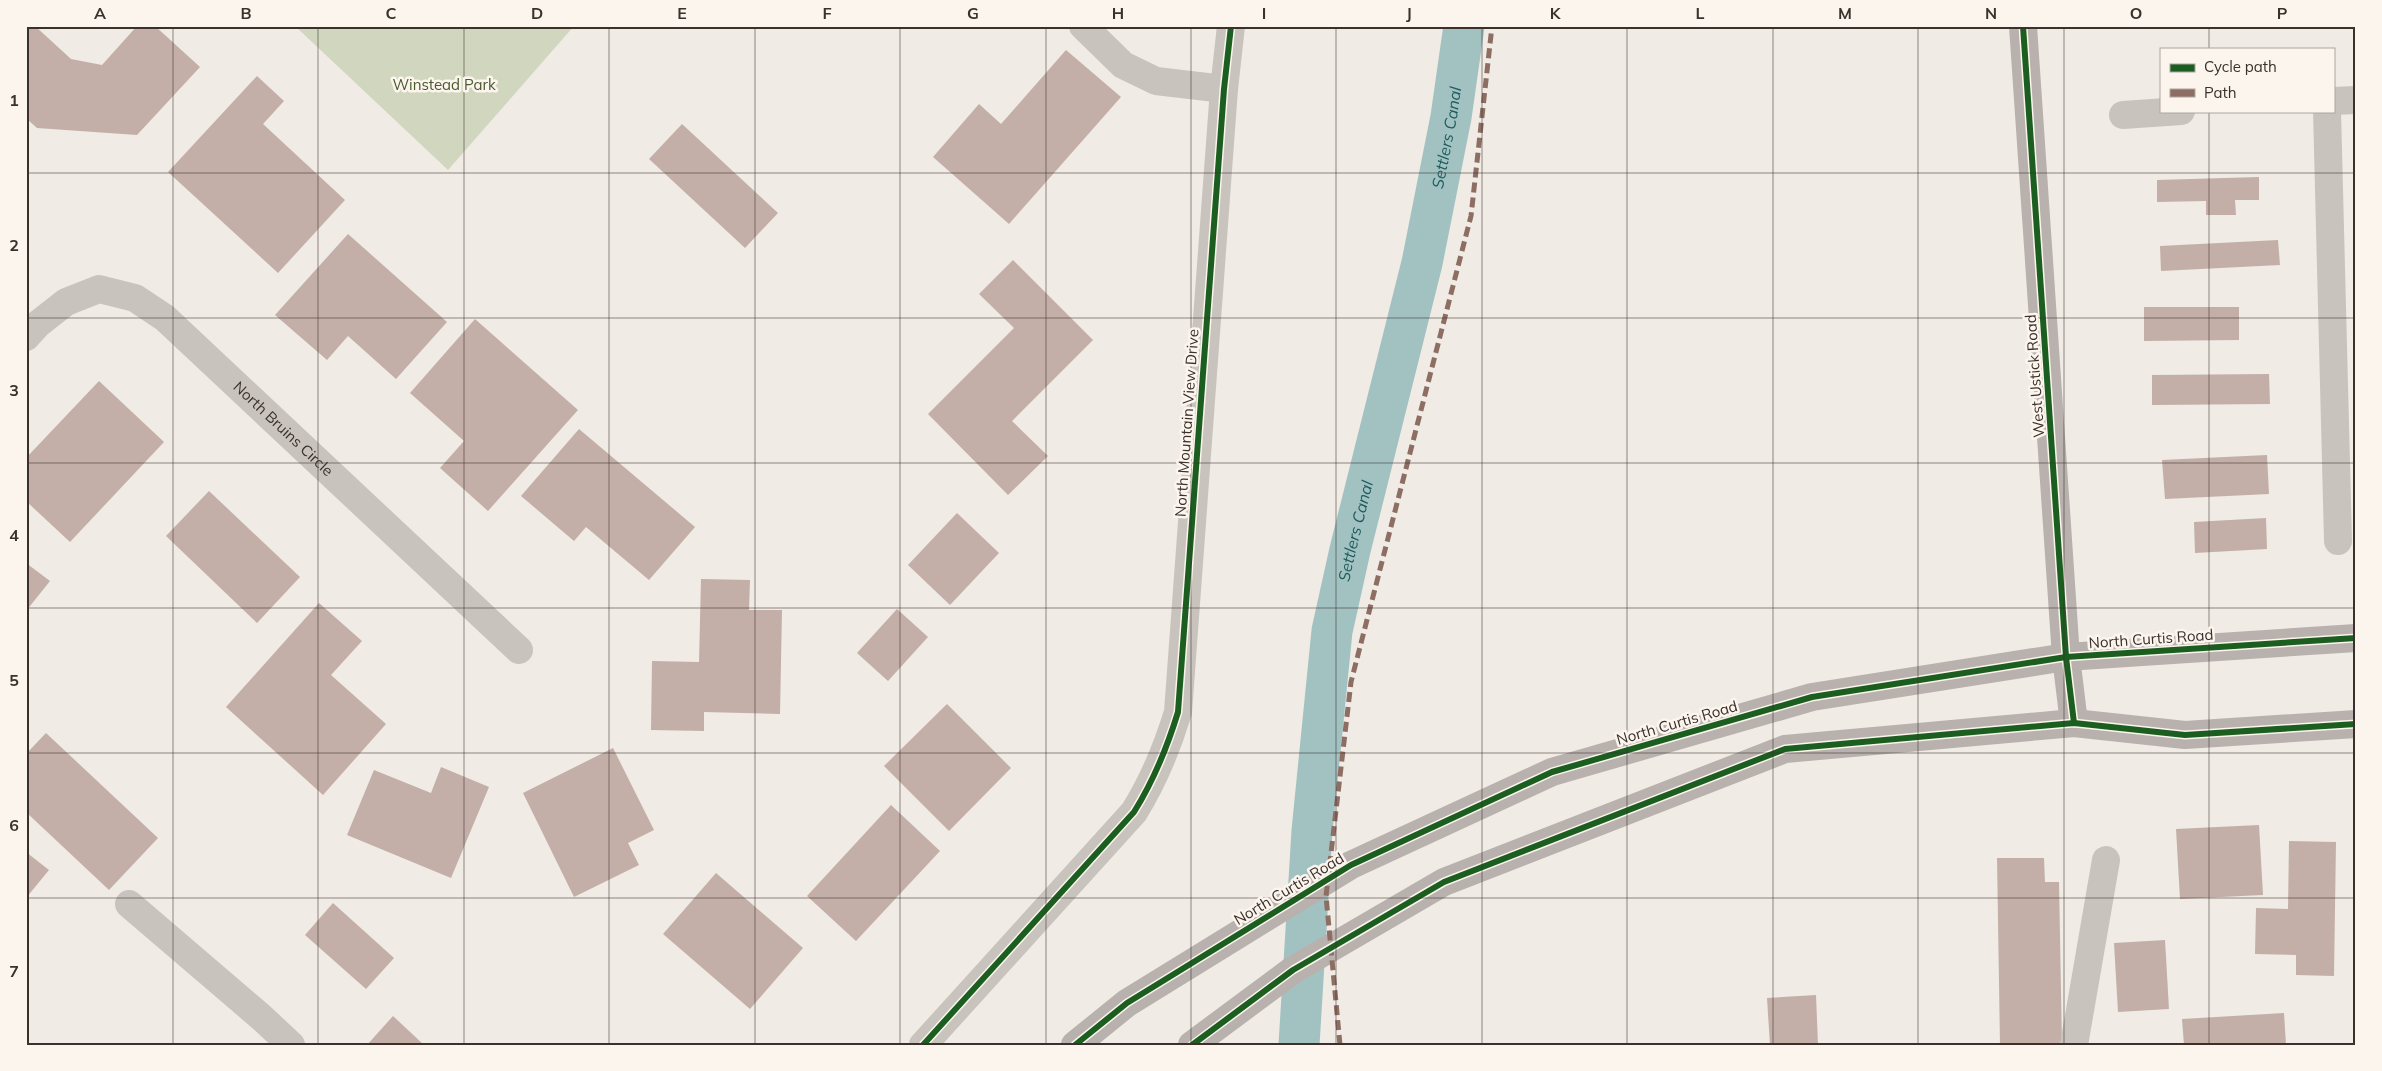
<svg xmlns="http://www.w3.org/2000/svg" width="2382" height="1071" font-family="Mulish,sans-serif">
<rect width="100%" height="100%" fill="#f0ebe5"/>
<path fill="#d1d6bf" d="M295,26h279l-126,144z"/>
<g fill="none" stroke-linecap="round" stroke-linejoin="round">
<path stroke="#a1c2c1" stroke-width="41" id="s1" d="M1299,1045l13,-214 20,-200 18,-81 72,-287 29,-146 13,-91"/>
</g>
<g fill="#c3afa7">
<path d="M26,26h9l36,33 31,6 35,-39h18l45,41 -63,68 -100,-7 -11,-10z"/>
<path d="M1066,50l55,47 -112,127 -76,-67 46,-53 22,20z"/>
<path d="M257,76l27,25 -21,23 82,76 -67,73 -110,-101z"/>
<path d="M682,124l96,89 -33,35 -96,-89z"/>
<path d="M2259,177v23h-24l1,15h-30v-14l-49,1v-22z"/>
<path d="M348,234l99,88 -51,57 -48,-43 -21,24 -52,-45z"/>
<path d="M2278,240l2,25 -119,6 -1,-25z"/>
<path d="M1013,260l80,80 -81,81 36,35 -40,39 -80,-81 86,-86 -35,-34z"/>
<path d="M2144,307h95v33l-95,1z"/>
<path d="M475,319l103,91 -90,101 -48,-43 24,-27 -54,-48z"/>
<path d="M2269,374l1,30 -118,1v-30z"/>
<path d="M99,381l65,61 -94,100 -44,-41v-43z"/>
<path d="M579,429l116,98 -46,53 -63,-53 -12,14 -53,-45z"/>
<path d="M2267,455l2,39 -104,5 -3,-39z"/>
<path d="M209,491l91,86 -43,46 -91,-87z"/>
<path d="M957,513l42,40 -49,52 -42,-40z"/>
<path d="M2266,518l1,31 -72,4 -1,-31z"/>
<path d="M26,563l24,18 -24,30z"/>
<path d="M701,579l49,1 -1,30h33l-2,104 -76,-2v19l-53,-1 1,-69 47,1z"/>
<path d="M319,603l43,38 -31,34 55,49 -63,71 -97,-88z"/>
<path d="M897,609l31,28 -40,44 -31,-28z"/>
<path d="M947,704l64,64 -62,63 -65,-65z"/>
<path d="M46,733l112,105 -49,52 -83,-78v-58z"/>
<path d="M613,748l41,82 -26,13 11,22 -65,32 -51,-104z"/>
<path d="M441,767l48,20 -38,91 -104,-43 27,-65 57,23z"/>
<path d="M891,805l49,46 -84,90 -49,-45z"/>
<path d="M2259,825l4,70 -83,4 -4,-70z"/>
<path d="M2289,841l47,1 -2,134 -38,-1v-20l-41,-1 1,-46 32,1z"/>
<path d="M26,852l23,18 -23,28z"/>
<path d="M1997,858h47l1,24h14l3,163h-62z"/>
<path d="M716,873l87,75 -53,61 -87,-75z"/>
<path d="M333,903l61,55 -28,31 -61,-54z"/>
<path d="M2165,940l4,69 -51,3 -4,-69z"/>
<path d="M1816,995l2,50h-48l-3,-47z"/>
<path d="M2284,1013l2,32h-102l-2,-26z"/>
<path d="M393,1016l31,29h-57z"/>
</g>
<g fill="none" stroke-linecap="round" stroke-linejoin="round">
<g stroke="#c9c3be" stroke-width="28">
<path d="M1083,26l40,39 33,16 68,8"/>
<path d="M2333,101l23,-1"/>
<path d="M2327,111l11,430"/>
<path d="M2123,115l58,-4"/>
<path id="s2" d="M26,337l12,-13 28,-22 33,-13 36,9 30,20 354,332"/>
<path d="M129,904l132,113 30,28"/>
<path d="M923,1045l211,-233c20,-32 33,-64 44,-100l46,-623 7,-63"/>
<path d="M2074,1045l32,-185"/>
</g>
<g stroke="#b8b1ad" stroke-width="28">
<path d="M2023,26l43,631 8,66"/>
<path d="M1075,1045l52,-42 224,-138 201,-93 260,-75 254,-40 290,-19"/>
<path d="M1192,1045l101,-75 151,-88 341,-133 289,-26 111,12 171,-11"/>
</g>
<path stroke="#8d6e63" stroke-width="5" stroke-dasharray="10 5" stroke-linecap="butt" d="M1340,1045l-14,-149 25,-214 120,-466 21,-190"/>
<g stroke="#fbf5ee" stroke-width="9">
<g id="cycleway">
<path d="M2023,26l43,631 8,66"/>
<path d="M923,1045l211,-233c20,-32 33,-64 44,-100l46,-623 7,-63"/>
<path d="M1075,1045l52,-42 224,-138 201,-93 260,-75 254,-40 290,-19"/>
<path d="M1192,1045l101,-75 151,-88 341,-133 289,-26 111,12 171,-11"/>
</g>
</g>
<use href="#cycleway" stroke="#1b5e20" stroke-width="6"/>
</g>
<path fill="none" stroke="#3b302b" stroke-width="1" stroke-opacity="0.55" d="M173,26v1019M318,26v1019M464,26v1019M609,26v1019M755,26v1019M900,26v1019M1046,26v1019M1191,26v1019M1336,26v1019M1482,26v1019M1627,26v1019M1773,26v1019M1918,26v1019M2064,26v1019M2209,26v23M2209,111v934M26,173h2330M26,318h2330M26,463h2330M26,608h2330M26,753h2330M26,898h2330"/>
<g text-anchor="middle" stroke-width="5" stroke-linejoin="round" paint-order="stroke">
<g font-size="15" fill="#4a5a2e" stroke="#fbf5ee">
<text x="444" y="90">Winstead Park</text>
</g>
<g font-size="15" fill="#3b302b" stroke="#fbf5ee">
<text transform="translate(2035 376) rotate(-94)" y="5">West Ustick Road</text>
<text transform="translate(1187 423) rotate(-86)" y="5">North Mountain View Drive</text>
<text dy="5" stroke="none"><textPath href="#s2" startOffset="324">North Bruins Circle</textPath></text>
<text transform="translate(2151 639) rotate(-4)" y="5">North Curtis Road</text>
<text transform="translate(1677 723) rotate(-16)" y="5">North Curtis Road</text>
<text transform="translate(1289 889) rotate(-31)" y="5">North Curtis Road</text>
</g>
<g font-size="16" font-style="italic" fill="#1f5a5e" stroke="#fbf5ee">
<text dy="6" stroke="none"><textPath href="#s1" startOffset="922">Settlers Canal</textPath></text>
<text dy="6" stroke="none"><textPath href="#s1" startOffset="518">Settlers Canal</textPath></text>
</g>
</g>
<rect width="2382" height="1071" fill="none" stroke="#fbf5ee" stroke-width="55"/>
<rect x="2160" y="48" width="175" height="65" fill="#fbf5ee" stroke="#aea6a0"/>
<rect x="2170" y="64" width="25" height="8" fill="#1b5e20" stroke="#aea6a0"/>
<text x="2204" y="72" font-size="15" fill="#3b302b">Cycle path</text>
<rect x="2170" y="89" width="25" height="8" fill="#8d6e63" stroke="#aea6a0"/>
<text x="2204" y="98" font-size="15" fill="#3b302b">Path</text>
<rect x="28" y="28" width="2326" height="1016" fill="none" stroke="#3b302b" stroke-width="2"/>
<g font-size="16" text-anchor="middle" font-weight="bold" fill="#3b302b">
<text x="100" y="19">A</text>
<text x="246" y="19">B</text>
<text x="391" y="19">C</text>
<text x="537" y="19">D</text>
<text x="682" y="19">E</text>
<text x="827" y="19">F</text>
<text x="973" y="19">G</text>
<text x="1118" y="19">H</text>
<text x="1264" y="19">I</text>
<text x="1409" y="19">J</text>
<text x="1555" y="19">K</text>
<text x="1700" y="19">L</text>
<text x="1845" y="19">M</text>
<text x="1991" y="19">N</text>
<text x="2136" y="19">O</text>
<text x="2282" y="19">P</text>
<text x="14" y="106">1</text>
<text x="14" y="251">2</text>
<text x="14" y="396">3</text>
<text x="14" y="541">4</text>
<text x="14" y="686">5</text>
<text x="14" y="831">6</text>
<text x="14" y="977">7</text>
</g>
</svg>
